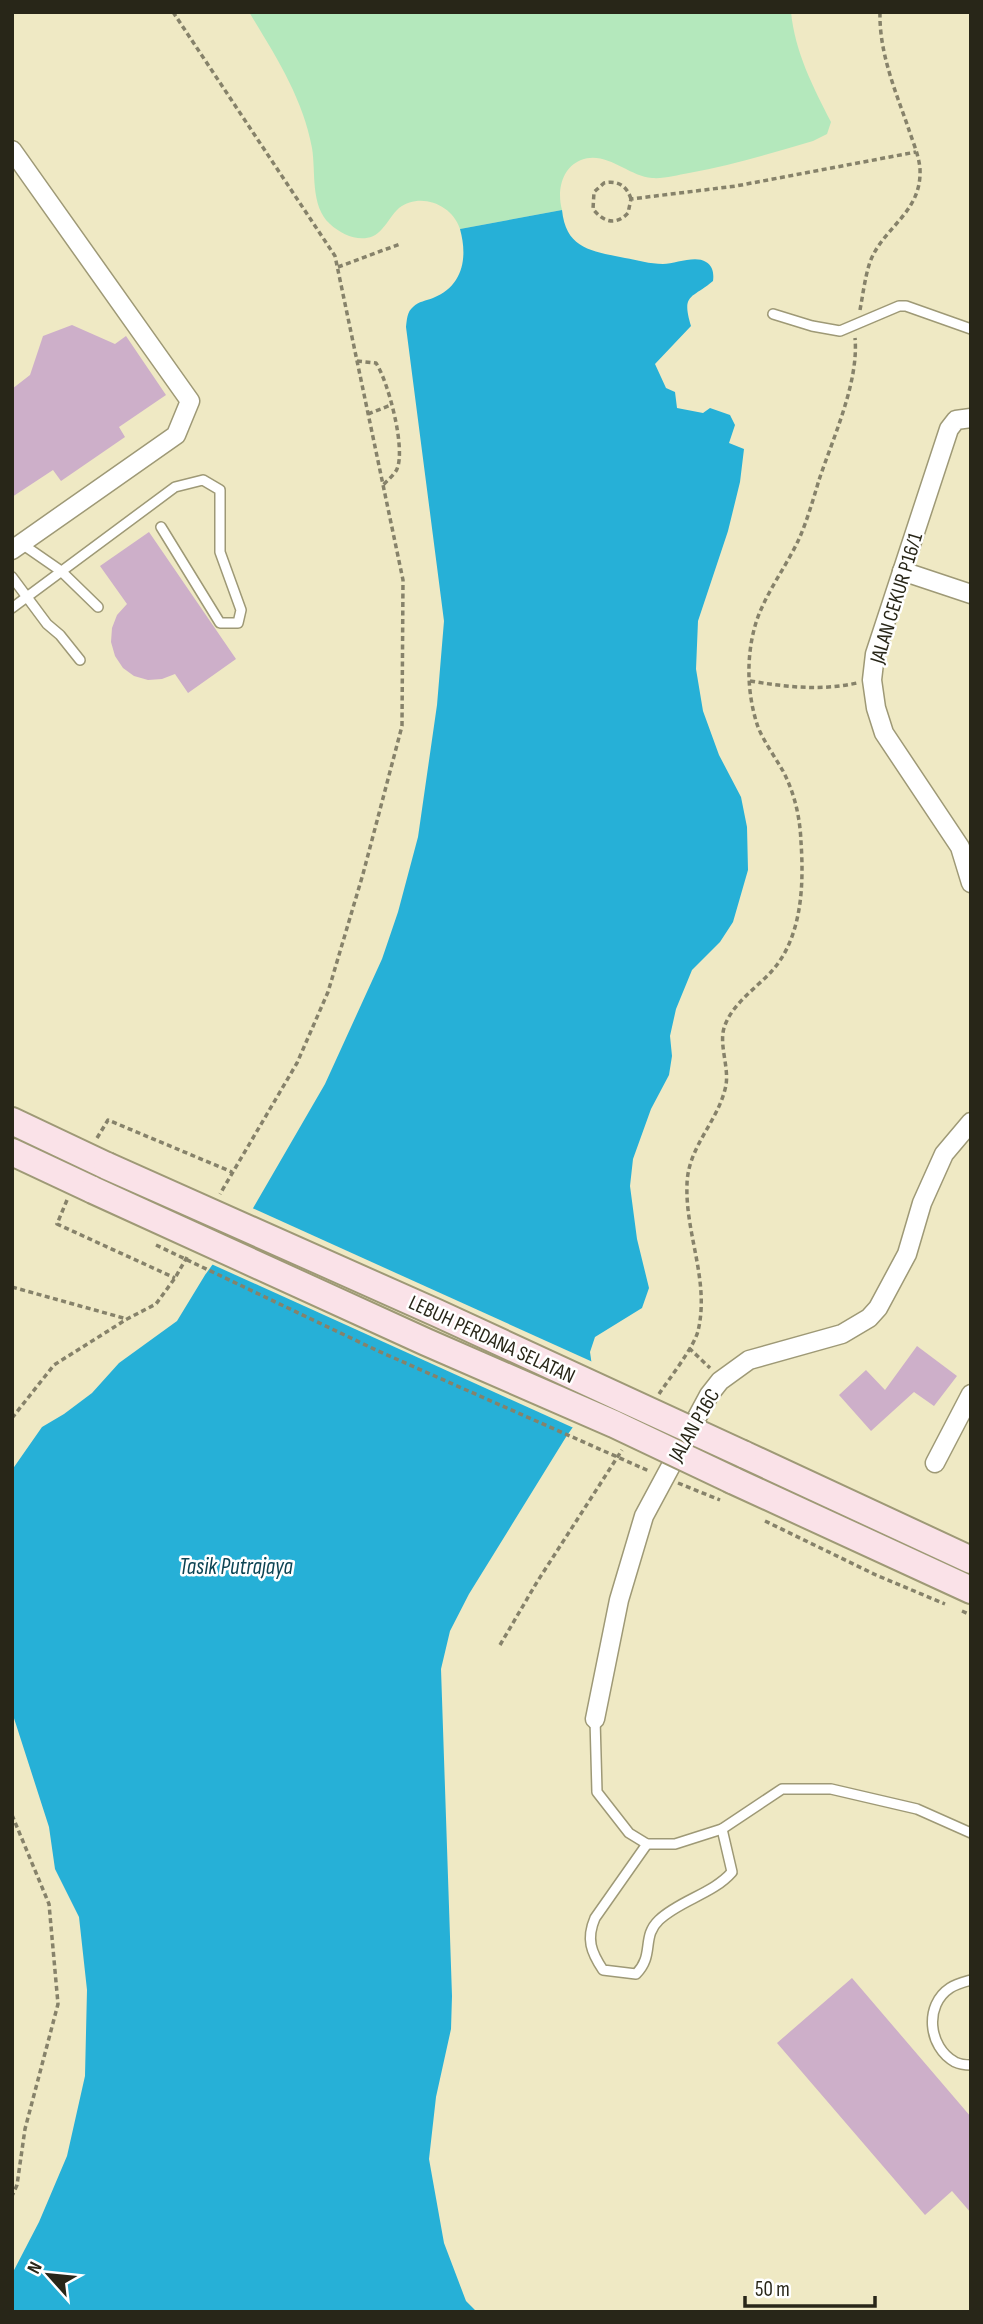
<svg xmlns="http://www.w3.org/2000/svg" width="983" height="2324" font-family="'Sofia Sans Condensed',sans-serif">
<rect width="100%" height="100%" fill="#efe9c4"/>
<path fill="#b4e8bc" d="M249,12h542c4,40 22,75 40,110l-4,12 -14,7c-41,12 -81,24 -124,32 -12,2 -25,6 -37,5 -24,-2 -46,-28 -71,-18 -20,8 -24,32 -19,50l-102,19c-8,-25 -40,-37 -61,-21 -7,6 -11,15 -17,21 -14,17 -38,8 -52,-5 -20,-18 -14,-52 -18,-76 -9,-50 -37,-93 -63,-136z"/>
<path fill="#26b0d7" d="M562,210c4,40 31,41 63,48 12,2 25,6 38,6 12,0 32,-9 43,-2 7,4 8,12 7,19 -21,18 -32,12 -22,45l-36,38 11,24 9,4 2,16 26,5 7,-5 20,7 5,10 -6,18 15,6 -4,33 -12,49 -30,90 -2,48 7,42 16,44 22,42 6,30 1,43 -15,52 -13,20 -28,28 -16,39 -6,27 2,20 -3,19 -18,34 -18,50 -3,27 7,53 12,49 -7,20 -47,29 -5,15 6,42 -30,43 -97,157 -19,37 -9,38 11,327 -1,33 -15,68 -7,62 15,84 22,58 11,11h-465v-38l27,-52 28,-66 18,-80 2,-86 -8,-73 -24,-48 -6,-42 -37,-115v-242l30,-43 22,-13 28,-21 27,-30 58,-42 28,-46 47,-65 73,-126 57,-125 16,-47 20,-75 19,-132 7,-84 -38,-294c1,-8 1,-15 7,-20 6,-6 13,-6 20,-9 30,-12 35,-40 27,-69z"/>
<path fill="#efe9c4" d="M250,1207l345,156 5,32 -24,34 -367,-166z"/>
<g fill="#cdafc9">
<path d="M72,325l43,19 11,-8 40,59 -47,32 6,10 -64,44 -8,-11 -41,27v-108l18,-14 13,-39z"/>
<path d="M149,532l87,127 -48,34 -13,-19 -13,5 -14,1 -14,-4 -11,-8 -8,-12 -4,-14 1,-14 5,-13 10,-11 -27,-38z"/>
<path d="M917,1346l40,30 -23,30 -20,-14 -43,39 -32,-36 27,-25 19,20z"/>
<path d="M852,1978l119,139v96l-19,-22 -27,24 -148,-172z"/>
</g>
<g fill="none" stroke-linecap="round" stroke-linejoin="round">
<g stroke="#9e9976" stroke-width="12">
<g id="lane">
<path d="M773,314l39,12 28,5 59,-25h7l65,23"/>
<path d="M22,544l39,27 37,36"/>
<path d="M12,577l35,47 13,11 20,25"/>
<path d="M12,608l163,-121 28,-7 17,10v62l21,58 -3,13h-18l-59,-96"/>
<path d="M595,1719l2,73 32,41 18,11h28l47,-15 60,-40h49l86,20 54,24"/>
<path d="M647,1844l-52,74c-9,21 -4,34 8,52l33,4c19,-19 5,-37 23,-54 21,-20 54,-26 73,-48l-10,-43"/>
<path d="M971,1980c-7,2 -15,4 -21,8 -26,17 -22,59 5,74 4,2 11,3 16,3"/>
</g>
</g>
<g stroke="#9e9976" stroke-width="21">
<g id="street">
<path d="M12,150l178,251 -14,34 -164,115"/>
<path d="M971,418l-15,2 -7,9 -74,225 -3,26 4,28 8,25 76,114 11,36"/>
<path d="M902,571l69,23"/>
<path d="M935,1463l36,-69"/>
<path d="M595,1719l24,-119 25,-84 65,-121 11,-14 29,-21 93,-26 27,-16 9,-10 29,-54 15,-51 22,-49 27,-32"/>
</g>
</g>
<g stroke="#9e9976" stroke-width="30">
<g id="secondary">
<path d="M12,1121l95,45"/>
<path d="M12,1152l81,38"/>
<path d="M743,1454l228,106"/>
<path d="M732,1480l239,110"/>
</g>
</g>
<g stroke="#86826a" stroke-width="3.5" stroke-dasharray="5 3.5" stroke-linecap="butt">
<path d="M173,12l162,244 68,324 -1,146 -39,148 -35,118 -31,71 -77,131"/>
<path d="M631,199c-4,-13 -13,-19 -27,-16l-10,9 -1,17c10,13 23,17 35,4l3,-14 105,-13 180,-34"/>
<path d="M338,267l62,-23"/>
<path d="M860,310c3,-16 5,-33 10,-48 13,-35 52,-49 50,-93 -1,-14 -8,-29 -12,-42 -13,-37 -29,-75 -28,-115"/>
<path d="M357,361l19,2c12,18 30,85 21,106 -2,5 -10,12 -14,16"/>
<path d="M368,414l23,-9"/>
<path d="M750,681c37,6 70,10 107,2"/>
<path d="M97,1138l11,-18 124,52"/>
<path d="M67,1200l-10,24 118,54"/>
<path d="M156,1245l220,105 273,121"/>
<path d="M12,1287l115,32"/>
<path d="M689,1348l21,20"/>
<path d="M659,1394c10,-15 35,-47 39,-63 12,-50 -13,-97 -11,-147 1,-38 32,-63 39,-99 3,-18 -7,-40 -2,-57 7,-23 31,-39 47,-56 31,-34 33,-86 30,-130 -1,-24 -6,-48 -18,-71 -8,-14 -19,-29 -25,-44 -11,-32 -12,-69 -3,-101 8,-29 31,-59 44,-87 8,-18 14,-39 20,-59 14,-42 40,-98 36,-142"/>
<path d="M12,1418l42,-53 73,-46 29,-15 19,-26 12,-21"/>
<path d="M678,1483l42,17"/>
<path d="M765,1521l111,54 69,29"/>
<path d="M962,1611l9,4"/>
<path d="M500,1645l37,-63 85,-132"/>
<path d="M12,1815l37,89 9,100 -33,125 -8,56 -5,11"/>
</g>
<use href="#lane" stroke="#fff" stroke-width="9"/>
<use href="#street" stroke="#fff" stroke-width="18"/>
<use href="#secondary" stroke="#fae2e8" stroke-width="26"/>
<g stroke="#9e9976" stroke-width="30" stroke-linecap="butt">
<g id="secondary-bridge">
<path d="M107,1166l330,147 306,141"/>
<path d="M93,1190l333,152 188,82 118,56"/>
</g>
</g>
<use href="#secondary-bridge" stroke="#fae2e8" stroke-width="26"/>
</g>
<g text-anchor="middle" stroke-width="5" stroke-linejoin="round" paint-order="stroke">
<g font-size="21" fill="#282618" stroke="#fff">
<text transform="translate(896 598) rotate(-73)" y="7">JALAN CEKUR P16/1</text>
<text transform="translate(492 1339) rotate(25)" y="7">LEBUH PERDANA SELATAN</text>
<text transform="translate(694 1425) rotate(-60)" y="7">JALAN P16C</text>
</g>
<g font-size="23" font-style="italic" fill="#0c4454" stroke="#fff">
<text x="236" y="1574">Tasik Putrajaya</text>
</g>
</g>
<rect width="983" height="2324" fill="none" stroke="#282618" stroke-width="28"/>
<g transform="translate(49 2275) rotate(297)" stroke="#ffffff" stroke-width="5" paint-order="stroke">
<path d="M0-5L12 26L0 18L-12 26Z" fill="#282618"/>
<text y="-10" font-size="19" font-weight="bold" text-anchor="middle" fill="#282618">N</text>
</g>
<path d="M745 2296v10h130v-10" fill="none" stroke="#282618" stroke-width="3.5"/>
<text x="755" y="2296" font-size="21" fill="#282618" stroke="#ffffff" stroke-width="5" paint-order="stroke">50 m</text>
</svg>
